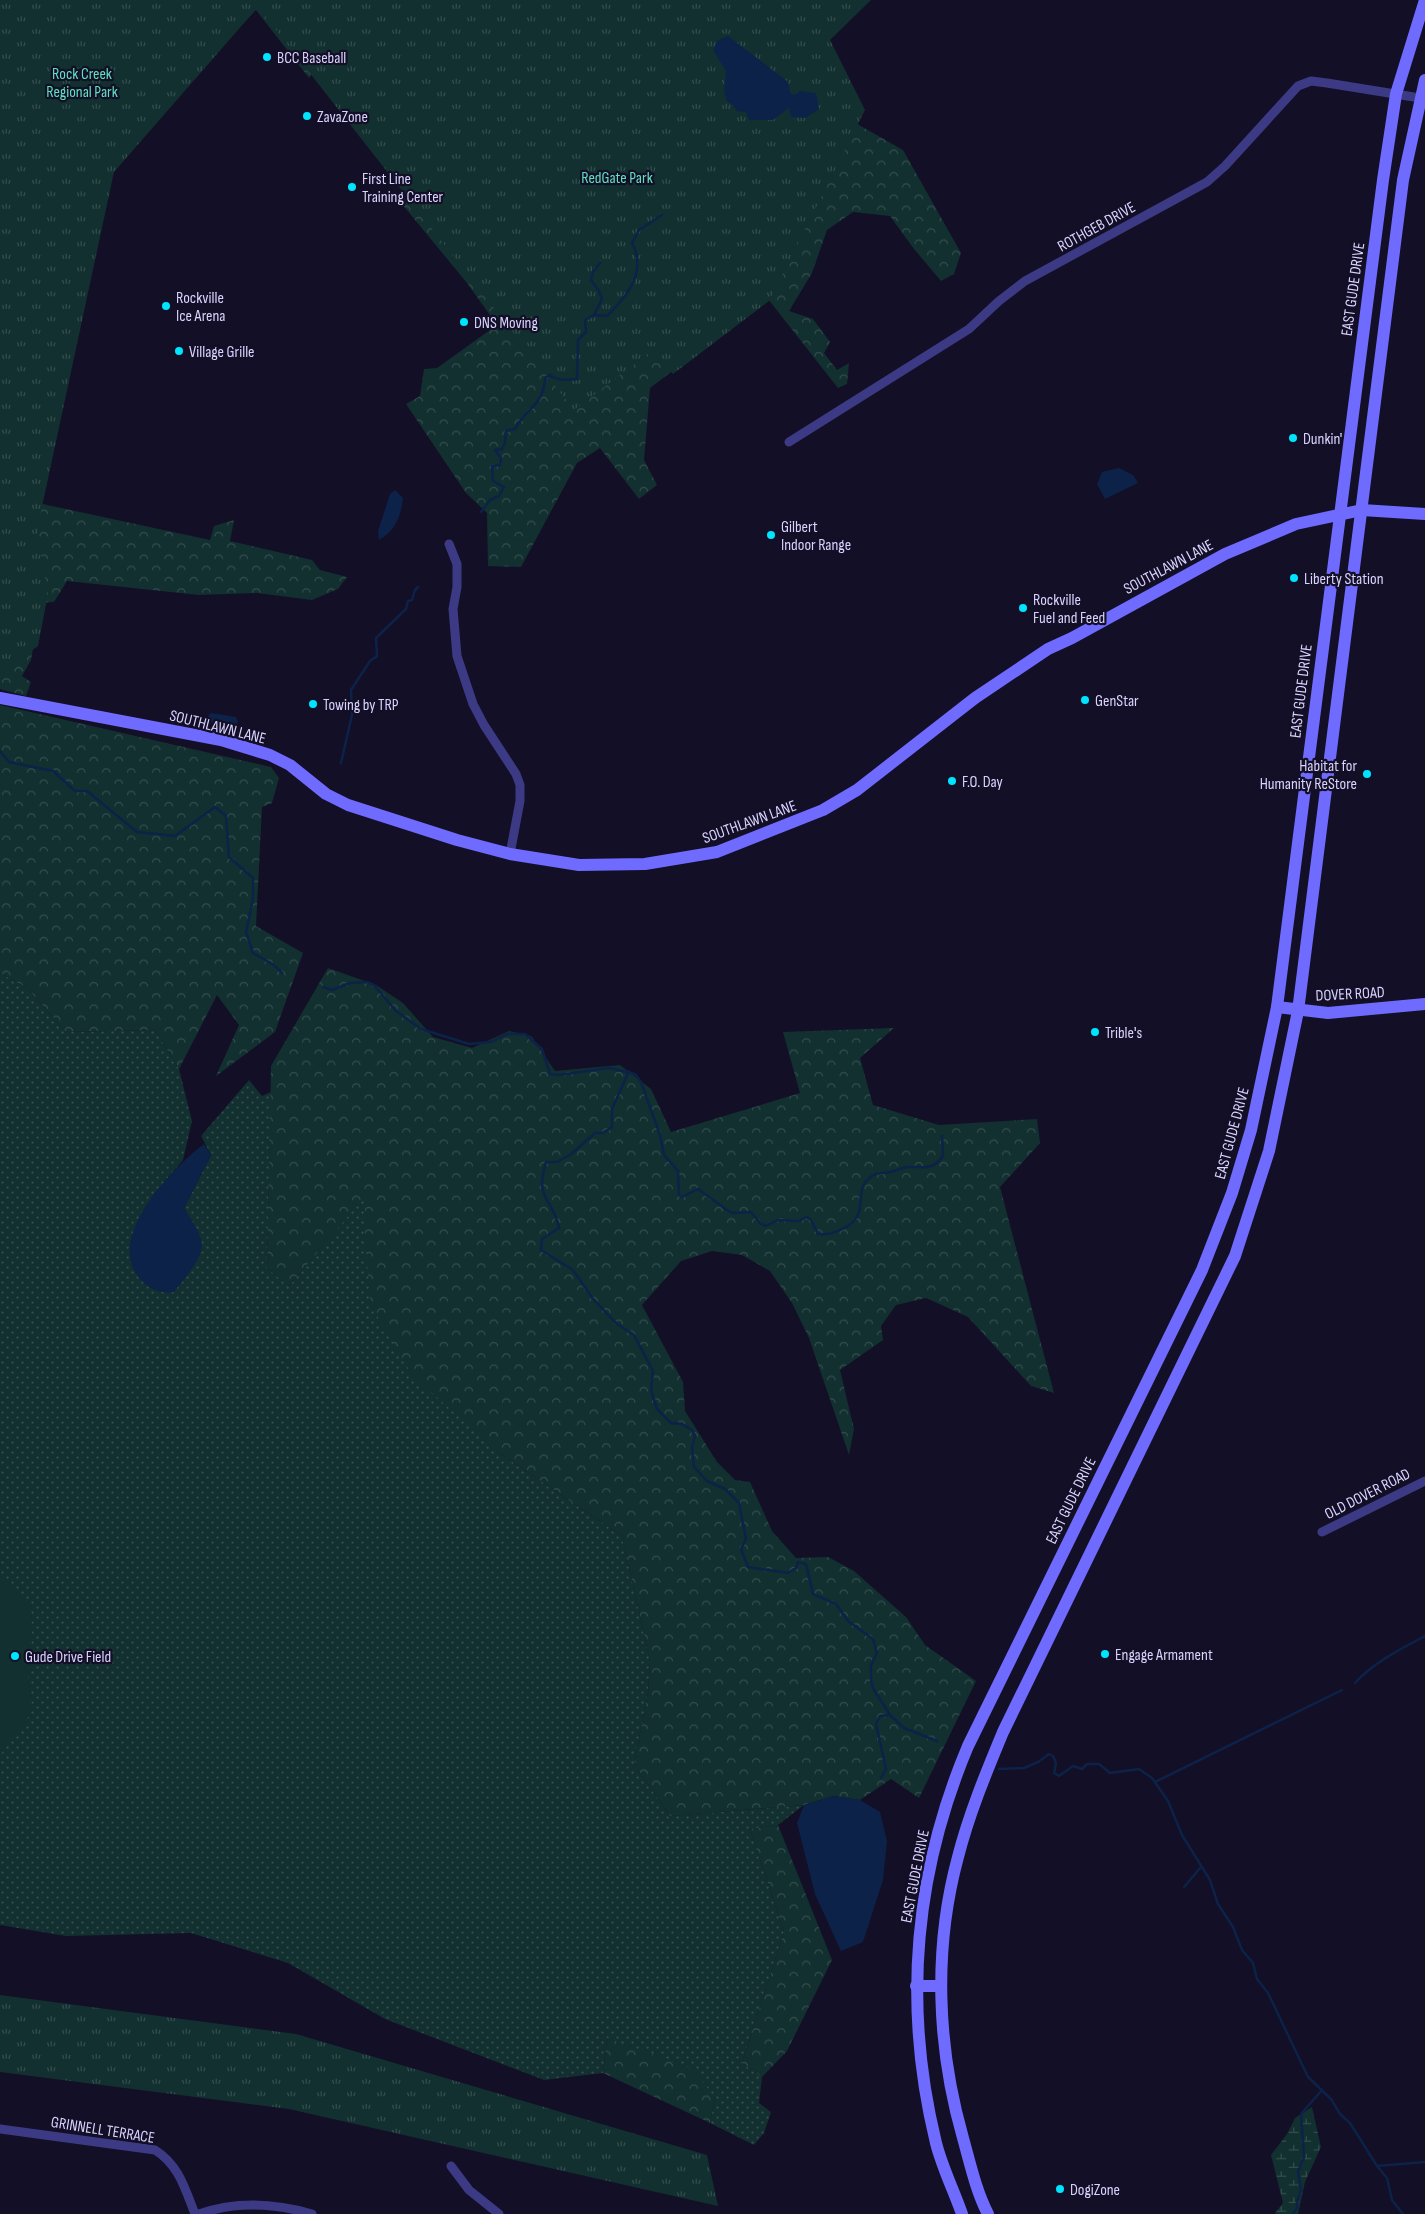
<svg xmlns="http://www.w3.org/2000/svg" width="1425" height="2214" font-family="'Sofia Sans Condensed',sans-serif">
<defs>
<pattern id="grass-dots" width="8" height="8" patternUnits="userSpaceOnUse" patternTransform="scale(1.25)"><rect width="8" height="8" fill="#12302f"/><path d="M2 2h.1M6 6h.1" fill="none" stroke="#344d4e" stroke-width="1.8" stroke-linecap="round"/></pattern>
<pattern id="forest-crowns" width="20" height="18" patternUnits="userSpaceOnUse" patternTransform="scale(1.25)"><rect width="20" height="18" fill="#12302f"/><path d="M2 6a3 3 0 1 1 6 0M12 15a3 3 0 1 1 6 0" fill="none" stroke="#344d4e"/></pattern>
<pattern id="wetland-marsh" width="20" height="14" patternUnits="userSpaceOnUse" patternTransform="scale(1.25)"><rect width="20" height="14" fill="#12302f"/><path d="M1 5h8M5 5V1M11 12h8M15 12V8" fill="none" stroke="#344d4e"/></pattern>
<pattern id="park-tufts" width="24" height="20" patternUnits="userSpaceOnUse" patternTransform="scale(1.25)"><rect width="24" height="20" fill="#12302f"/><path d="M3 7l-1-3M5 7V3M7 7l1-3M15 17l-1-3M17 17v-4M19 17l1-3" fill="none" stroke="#344d4e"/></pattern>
</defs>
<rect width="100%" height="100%" fill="#130f26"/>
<path fill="url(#grass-dots)" d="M0,973l27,15 39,44 89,-2 24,39 13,52 -9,39 -32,38 50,43 -17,-33 27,-53 -10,-19 48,-56 13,16 24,-11 -3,32 -13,23 -3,128 22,18 76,-91v46l133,211 124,84 28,125 -2,32 -14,71 36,52 134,-11 -26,20 -28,4 34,103 -42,131 20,14 -3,26 12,9 -7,21 -10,12 -44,-22 5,-25 -108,-60 -4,35 -59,7 -159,-61 -97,-56 -97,-30 -125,3 -66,-11z"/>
<g fill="url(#forest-crowns)">
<path d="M0,0h325l516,107 18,18 44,25 58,103 -7,21 -13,7 -27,-32 -24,-33 -37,-4 -26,18 -15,43 -23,38 24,8 17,23 -6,11 13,17 12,-7 -2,21 -9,4 -70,-89 -118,89 -6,72 13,25 -18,14 -39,-51 -23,15 -56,104 -33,-1 -1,-53 -21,-20 -60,-89 14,-8 4,-27 13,-1 60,-43 -30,-42 -70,-85 14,-11 -92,-124 -10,15 -53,-68 -146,153 -72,340 172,37 4,-14 20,-6 -4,21 82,19 8,10 27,7 -9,12 -26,11 -55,-7 -58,2 -132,-14 -13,21 -13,1 -10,57 -9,16 9,6 -5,14 -26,-7z"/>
<path d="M0,705l271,62 8,11 -7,25 -10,4 -6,119 47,27 -28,79 -59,44 23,-51 -22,-30 -38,74 -24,-39 -89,2 -39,-44 -27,-15z"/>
<path d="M328,968l48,17 27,18 30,34 39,11 37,-17 22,5 24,35 65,-6 31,24 20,43 129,-39 -17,-61 111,-4 -34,30 13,47 66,20 98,-6 3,24 -40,44 54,206 -23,-7 -63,-69 -42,-19 -30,7 -15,21 2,14 -43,30 14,59 -5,26 -40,-117 -17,-35 -22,-32 -28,-16 -30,-4 -31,10 -39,44 41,77 2,29 32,51 18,18 15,2 22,49 24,27 32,-1 26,14 52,46 19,28 51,36 -57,117 -28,-19 -31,21 -26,-4 -30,9 -134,11 -36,-52 14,-71 2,-32 -28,-125 -124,-84 -86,-77 -41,-69 -6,-65v-45l-76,90 -22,-18 4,-202z"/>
<path d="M778,1825l54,135 -45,91 -25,26 -20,-14 42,-131 -34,-103z"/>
<path d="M607,2038l86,31 22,29 -5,25 -107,-50z"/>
</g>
<path fill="url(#wetland-marsh)" d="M1312,2107l9,40 -16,35 -7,32h-22l-1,-1 8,-10 -12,-48 16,-21 8,-16z"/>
<g fill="url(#park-tufts)">
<path d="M0,0h871l-41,40 35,70 -96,191 -96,73 -20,-24 -79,60 -316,-403 -144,165 -77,358 11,64 -10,52 -38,28z"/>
<path d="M0,1995l296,39 411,121 11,51 -429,-97 -289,-37z"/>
</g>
<path fill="#12302f" d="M0,1577l31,30 1,29 -4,39 4,34 -5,10 -27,36z"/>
<g fill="#0c2248">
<path d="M728,36l60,46 2,11 4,2 6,-4 16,2 3,16 -14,9 -14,-1 -2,-9 -16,12h-24l-3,-8 -9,-1 -4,-6 -6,-4 -3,-9 2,-21 -13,-21 5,-10z"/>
<path d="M1119,468l14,7 5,8 -33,16 -8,-15 5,-12z"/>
<path d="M395,490l8,8c-2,19 -8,33 -24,42l-1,-9 12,-37z"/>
<path d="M211,713l25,4 2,5 -4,6 -26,-6 -2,-4z"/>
<path d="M204,1144l7,11 -27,53c6,10 14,21 17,32 5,17 -18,39 -27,52 -13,2 -25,-3 -34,-13 -36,-41 32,-111 64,-135z"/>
<path d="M834,1796l26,4 20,12 7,29 -4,39 -20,62 -22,9 -26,-57 -18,-71 7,-18z"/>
</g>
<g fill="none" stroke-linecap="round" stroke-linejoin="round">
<g stroke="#0c2248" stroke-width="2.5">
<path d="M594,315l8,-16 -3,-8 -8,-11 2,-8 7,-9"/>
<path d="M481,512l9,-12 9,-4 5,-9 -11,-6 -1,-15 8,-1 1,-7 -6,-8 7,-1 3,-6 1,-12 9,-2c12,-22 29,-24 30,-51l5,-3c7,6 18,5 27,4l1,-39 8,-8 -1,-12 9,-5 13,1c21,-20 40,-45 25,-73l7,-13 23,-15"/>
<path d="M0,751l9,11 44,9 22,20h12l50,41 38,4 40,-29 11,9 3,41 24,21v21l-7,33 7,21 21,12 8,8"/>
<path d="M341,763l11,-48 -1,-25 19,-29 7,-5 -1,-18 30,-29 2,-8 4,-1 3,-10 3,-3"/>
<path d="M323,987l9,3 18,-7 17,-1 7,3 22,26 25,18 48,15 22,-2 16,-8h18l17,15 8,25 9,1 50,-7 26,6 6,8 19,53 4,20 14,16 1,24 3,2 16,-8 29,21 6,3 18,-1 10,12 5,2 12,-6 21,1 8,-4 4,3 7,14c15,2 41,-9 42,-27 1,-12 0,-23 12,-31 5,-4 12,-2 18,-4 7,-1 12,-5 19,-5 15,-1 22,5 34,-11l-1,-20"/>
<path d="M629,1071l-17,38v18l-9,6h-8l-25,22 -13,7h-11c-12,39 7,35 13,66l-17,11 -1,11 32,20 20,29 24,25 17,11 19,36 -2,19 6,19 14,14 11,1 10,6 3,6 -3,12 2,19 13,14 18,8 14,14 7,36 -5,10 7,18 40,6 8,-5 2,-6 8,2 7,30 23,10 12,17 25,18 4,14 -6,12v14l2,9 17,27 14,13 33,13"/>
<path d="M1355,1683c19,-21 46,-34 70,-47"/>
<path d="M999,1769l25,-1 14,-6 11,-8 4,2 3,7 -2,10 5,3 14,-10 9,3 5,-5h12l11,9 29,-4 13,9 16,23 14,34 28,45 8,24 15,23 9,23 11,13 4,16 11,14 40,84 23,22 9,15 10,9 27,43 10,12 5,22 11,14"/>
<path d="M881,1778l5,-9 -10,-45 4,-8 10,-1"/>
<path d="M1155,1782l187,-92"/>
<path d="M1184,1887l17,-20"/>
<path d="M1377,2166l48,-4"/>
<path d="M1293,2214l4,-6v-7l4,-10 -3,-19 6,-15 -3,-43 21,-24"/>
</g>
<g stroke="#3d3a85" stroke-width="9">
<path d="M789,442l180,-113 30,-28 26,-20 182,-99 18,-16 73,-80 13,-5 16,2 93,15"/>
<path d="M449,544l8,20v23l-4,22 4,47 16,48 11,21 32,49 4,11v16l-10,53"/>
<path d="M1322,1532l103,-51"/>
<path d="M0,2129l155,21c24,15 30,39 40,64"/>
<path d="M451,2166l18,24 30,24"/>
<path d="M199,2214c37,-13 75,-11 113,0"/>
</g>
<g stroke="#6f6bff" stroke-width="12">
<path d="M0,698l221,42 49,15 20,10 36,29 22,11 109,35 53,14 69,11 66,-1 72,-12 106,-42 34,-20 118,-92 73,-49 24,-11 153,-84 71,-30 66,-14 63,4"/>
<path d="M1277,1007l51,6 97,-9"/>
<path d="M916,1986h25"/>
<path d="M962,2214c-8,-23 -20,-47 -26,-71 -33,-135 -22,-269 32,-397l234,-476 30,-77 19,-63 26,-123 106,-827 13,-86 29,-94"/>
<path d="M988,2214c-12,-23 -18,-51 -25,-76 -26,-91 -30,-189 -5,-281 11,-43 28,-84 45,-125l232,-476 34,-105 29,-140 105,-831 22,-100"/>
</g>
</g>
<g fill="#00e5ff" stroke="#130f26" stroke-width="2">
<circle cx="267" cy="57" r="5"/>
<circle cx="307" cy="116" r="5"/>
<circle cx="352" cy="187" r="5"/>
<circle cx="166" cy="306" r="5"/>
<circle cx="464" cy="322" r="5"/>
<circle cx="179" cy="351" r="5"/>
<circle cx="1293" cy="438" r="5"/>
<circle cx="771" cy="535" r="5"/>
<circle cx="1294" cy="578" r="5"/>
<circle cx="1023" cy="608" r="5"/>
<circle cx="1085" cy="700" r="5"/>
<circle cx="313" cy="704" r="5"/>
<circle cx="1367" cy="774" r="5"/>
<circle cx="952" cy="781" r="5"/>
<circle cx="1095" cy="1032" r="5"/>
<circle cx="1105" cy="1654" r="5"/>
<circle cx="15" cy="1656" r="5"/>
<circle cx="1060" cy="2189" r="5"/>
</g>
<g text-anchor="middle" stroke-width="4.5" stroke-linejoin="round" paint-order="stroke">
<g font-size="16" fill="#d9d4ff" stroke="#130f26" text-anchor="start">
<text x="277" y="63">BCC Baseball</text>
<text x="317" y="122">ZavaZone</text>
<text x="362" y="184">First Line<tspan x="362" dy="18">Training Center</tspan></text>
<text x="176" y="303">Rockville<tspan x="176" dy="18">Ice Arena</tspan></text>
<text x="474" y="328">DNS Moving</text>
<text x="189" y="357">Village Grille</text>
<text x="1303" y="444">Dunkin'</text>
<text x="781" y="532">Gilbert<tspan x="781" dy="18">Indoor Range</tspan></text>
<text x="1304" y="584">Liberty Station</text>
<text x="1033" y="605">Rockville<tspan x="1033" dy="18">Fuel and Feed</tspan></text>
<text x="1095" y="706">GenStar</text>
<text x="323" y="710">Towing by TRP</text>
<text x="1357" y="771" text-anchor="end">Habitat for<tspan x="1357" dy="18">Humanity ReStore</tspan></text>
<text x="962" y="787">F.O. Day</text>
<text x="1105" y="1038">Trible's</text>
<text x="1115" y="1660">Engage Armament</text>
<text x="25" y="1662">Gude Drive Field</text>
<text x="1070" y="2195">DogiZone</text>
</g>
<g font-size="16" fill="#5fe0c0" stroke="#130f26">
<text x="82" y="79">Rock Creek<tspan x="82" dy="18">Regional Park</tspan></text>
<text x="617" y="183">RedGate Park</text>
</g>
<g font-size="16" fill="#d9d4ff" stroke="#130f26">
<text transform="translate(1096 226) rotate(-29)" y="6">ROTHGEB DRIVE</text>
<text transform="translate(1352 289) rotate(-82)" y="6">EAST GUDE DRIVE</text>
<text transform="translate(1168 566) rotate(-28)" y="6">SOUTHLAWN LANE</text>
<text transform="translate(1300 691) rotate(-83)" y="6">EAST GUDE DRIVE</text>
<text transform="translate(218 726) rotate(14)" y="6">SOUTHLAWN LANE</text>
<text transform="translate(749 821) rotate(-20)" y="6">SOUTHLAWN LANE</text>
<text transform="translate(1350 993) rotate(-3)" y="6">DOVER ROAD</text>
<text transform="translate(1231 1133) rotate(-75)" y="6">EAST GUDE DRIVE</text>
<text transform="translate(1367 1493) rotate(-27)" y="6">OLD DOVER ROAD</text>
<text transform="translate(1070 1500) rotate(-64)" y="6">EAST GUDE DRIVE</text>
<text transform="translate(914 1876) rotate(-79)" y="6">EAST GUDE DRIVE</text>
<text transform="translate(103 2129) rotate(9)" y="6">GRINNELL TERRACE</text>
</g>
</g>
</svg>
